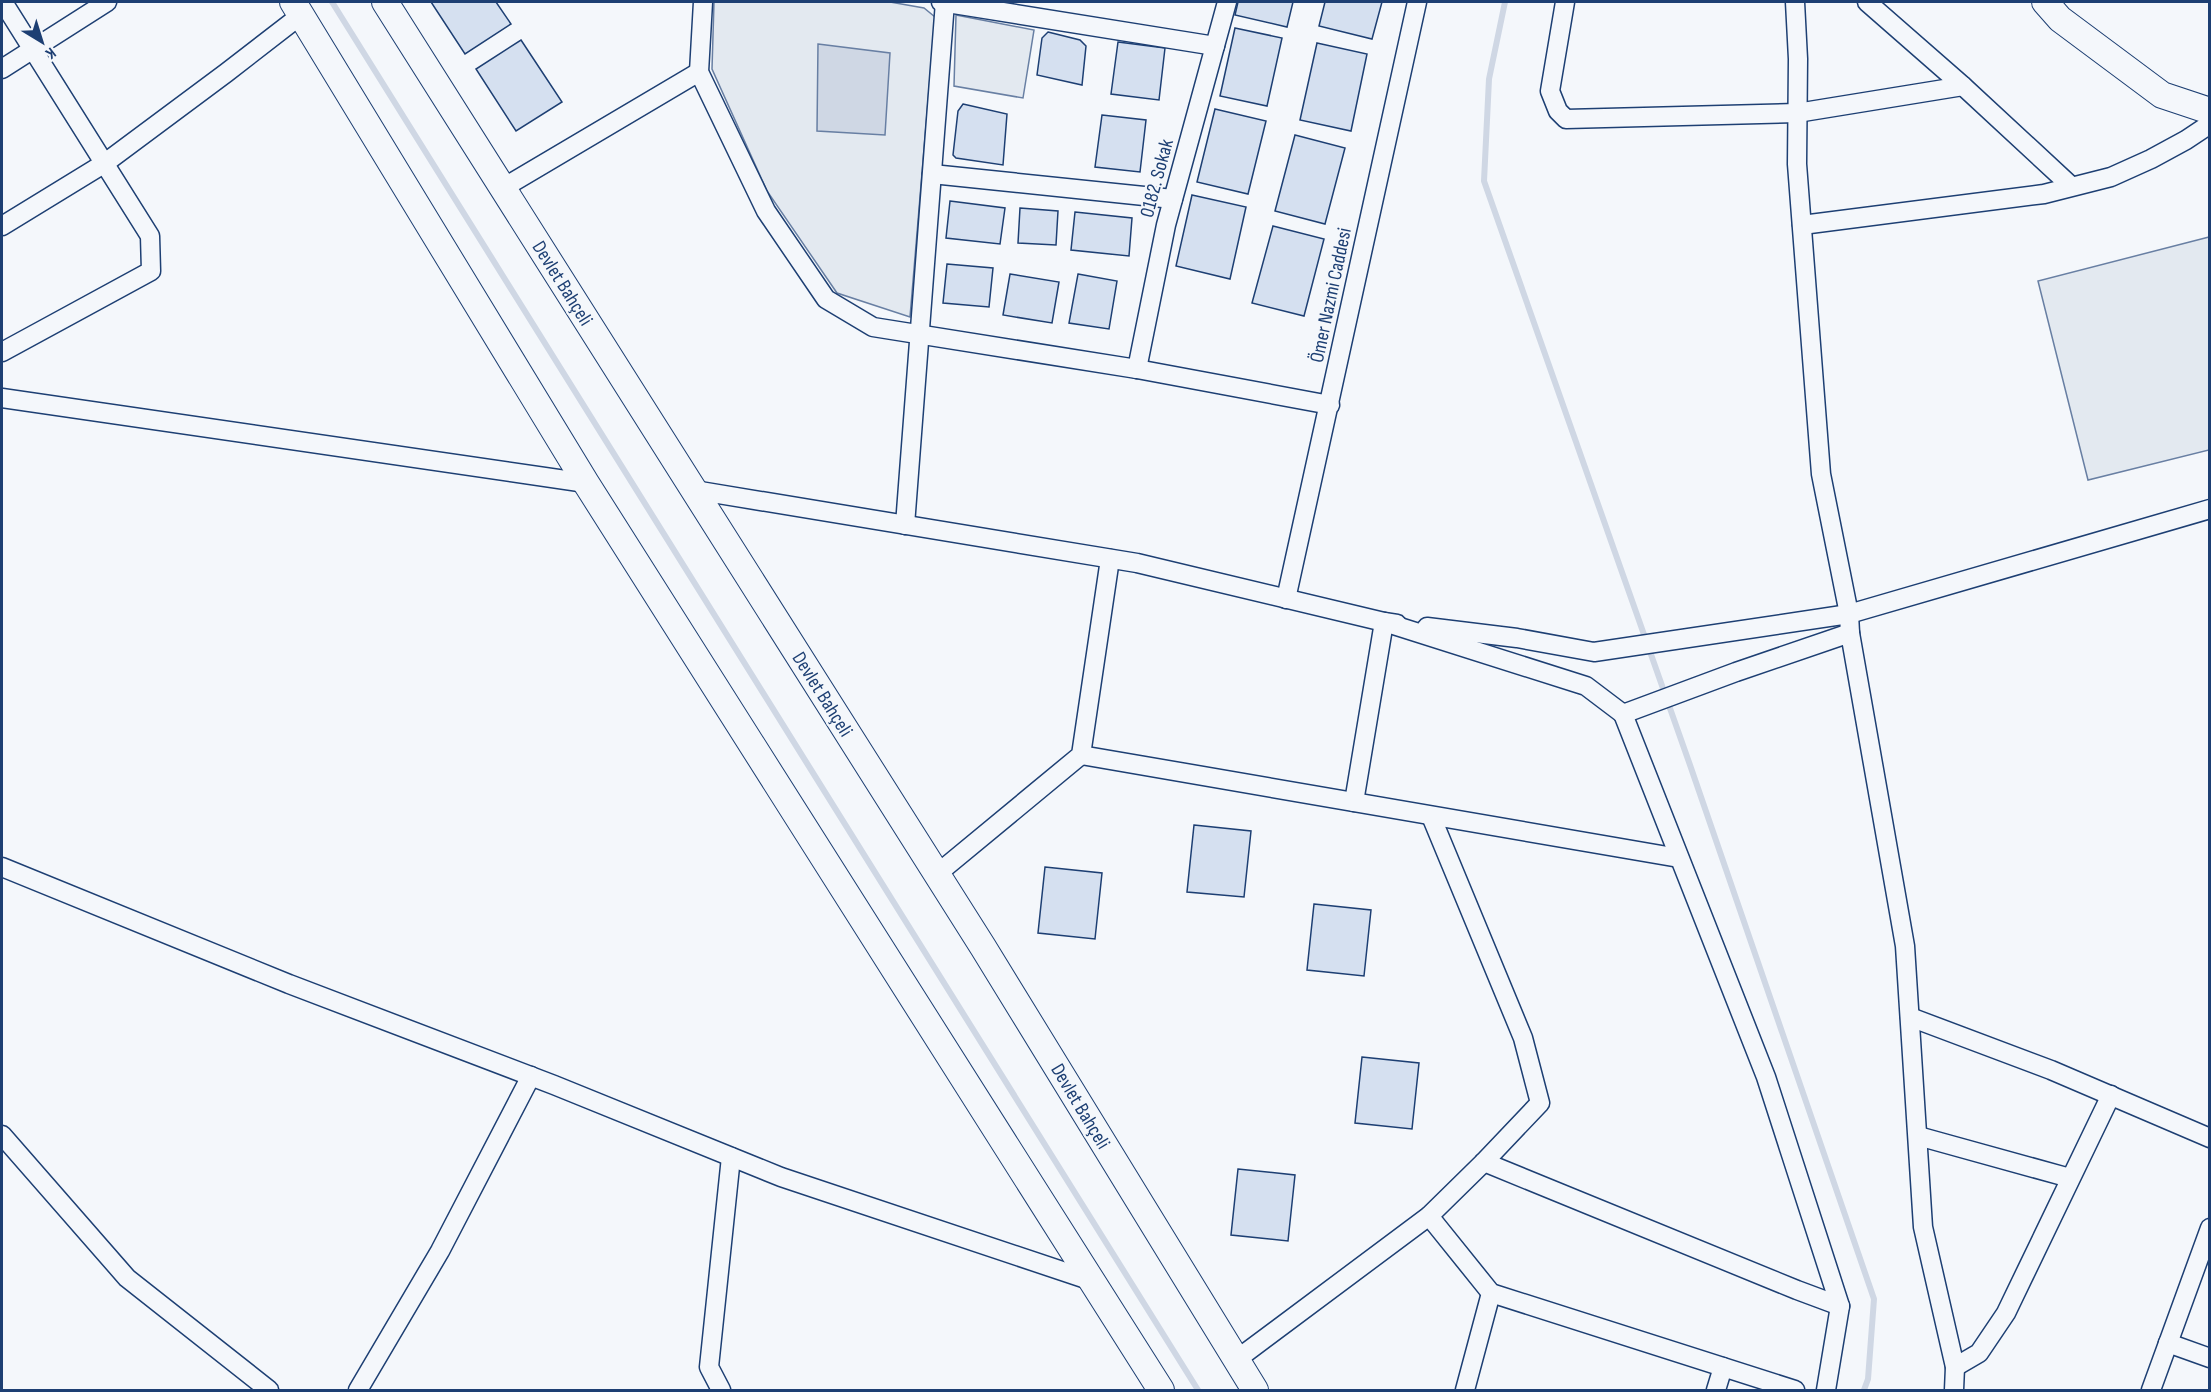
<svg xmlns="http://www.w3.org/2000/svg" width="2211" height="1392" font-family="'Sofia Sans Condensed',sans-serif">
<rect width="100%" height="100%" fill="#f4f7fb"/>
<g fill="#e3e9f0" stroke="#687fa3" stroke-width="1.5">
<path d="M714,2h176l34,6 11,9 -25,300 -73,-24 -70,-102 -55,-122z"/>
<path d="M956,15l78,15 -11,68 -69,-12z"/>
<path d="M2209,237v213l-121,30 -50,-199z"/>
</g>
<path fill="#cfd7e4" stroke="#687fa3" stroke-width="1.5" d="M818,44l72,9 -5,82 -68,-4z"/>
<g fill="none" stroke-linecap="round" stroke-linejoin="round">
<g stroke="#cfd7e4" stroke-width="6">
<path d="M332,2l866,1388"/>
<path d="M1505,2l-16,77 -5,102 206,584 184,534 -6,80 -4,11"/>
</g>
</g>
<g fill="#d5e0f0" stroke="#1d3f73" stroke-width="1.5">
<path d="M431,2h65l15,22 -46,30z"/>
<path d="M1238,2h55l-6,25 -52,-12z"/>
<path d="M1325,2h57l-10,37 -53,-13z"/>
<path d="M1235,28l47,10 -15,68 -47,-10z"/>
<path d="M1048,32l32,8 6,6 -4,39 -45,-10 5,-37z"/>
<path d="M521,40l41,62 -46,29 -40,-62z"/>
<path d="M1118,42l47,6 -6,52 -48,-6z"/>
<path d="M1317,43l50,11 -16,77 -51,-11z"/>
<path d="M963,104l44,10 -4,51 -47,-7 -3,-3 5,-44z"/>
<path d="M1215,109l51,12 -18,73 -51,-12z"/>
<path d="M1102,115l44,5 -6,52 -45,-5z"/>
<path d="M1295,135l50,13 -20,76 -50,-13z"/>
<path d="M1192,195l54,12 -16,72 -54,-13z"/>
<path d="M950,201l55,7 -5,36 -54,-6z"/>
<path d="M1020,208l38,3 -2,34 -38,-2z"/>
<path d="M1075,212l57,6 -3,38 -58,-6z"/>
<path d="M1273,226l51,13 -20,77 -52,-13z"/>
<path d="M947,264l46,4 -4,39 -46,-4z"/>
<path d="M1010,274l49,8 -7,41 -49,-8z"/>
<path d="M1078,274l39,7 -8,48 -40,-6z"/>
<path d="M1194,825l57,6 -7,66 -57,-5z"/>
<path d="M1045,867l57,6 -7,66 -57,-6z"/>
<path d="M1314,904l57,6 -7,66 -57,-6z"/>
<path d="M1362,1057l57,6 -7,66 -57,-6z"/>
<path d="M1238,1169l57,6 -7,66 -57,-6z"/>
</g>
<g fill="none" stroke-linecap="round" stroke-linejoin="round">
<g stroke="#1d3f73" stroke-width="21">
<g id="street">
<path d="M703,2l-4,70 67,139 60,88 47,28 264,42 193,36"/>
<path d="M941,2l274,44"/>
<path d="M1565,2l-15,89 8,20 8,8 231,-6 166,-27"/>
<path d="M1795,2l3,57 -1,105 24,310 28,140 1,19 55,313 18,281 32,140 -1,23"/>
<path d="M1867,2l96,84 108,100"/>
<path d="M2,69l105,-67"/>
<path d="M932,174l241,25"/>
<path d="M503,188l196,-116"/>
<path d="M1802,225l242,-31 67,-17 40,-18 35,-19 24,-16"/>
<path d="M2,226l103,-63 121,-90 75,-58"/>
<path d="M2,352l149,-81 -1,-35 -147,-234"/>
<path d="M1137,369l29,-144 61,-223"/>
<path d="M2,398l584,85"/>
<path d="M694,490l443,73 247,59 202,64 37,28 113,-42 114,-39"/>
<path d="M905,525l40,-523"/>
<path d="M1286,599l131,-597"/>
<path d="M1427,627l90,11 77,14 255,-38 361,-105"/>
<path d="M1623,714l143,363 74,229 -14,84"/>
<path d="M1081,755l598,103"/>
<path d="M1354,802l30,-180 13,2"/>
<path d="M2,867l287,117 265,101 227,92 311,104"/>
<path d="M937,874l144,-119 29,-196"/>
<path d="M1910,1017l141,53 159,68"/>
<path d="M2,1135l125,143 142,112"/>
<path d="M1918,1136l152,42"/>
<path d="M1484,1162l313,128 43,16"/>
<path d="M1429,1216l62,77 304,97"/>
<path d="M2168,1343l42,15"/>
<path d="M1236,1360l193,-144 55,-54 56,-59 -17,-65 -92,-222"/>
<path d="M1955,1367l24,-14 27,-40 105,-218"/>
<path d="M358,1390l82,-139 91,-175"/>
<path d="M721,1390l-12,-23 22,-210"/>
<path d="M1465,1390l26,-97"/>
<path d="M1716,1390l7,-23"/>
<path d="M2151,1390l59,-162"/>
</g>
</g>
<g stroke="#1d3f73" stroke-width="28">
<g id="secondary">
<path d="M293,2l293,481 575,907"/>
<path d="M385,2l598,945 272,443"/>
<path d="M2045,2l15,17 102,76 48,16"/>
</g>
</g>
<use href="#street" stroke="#f4f7fb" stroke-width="18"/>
<use href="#secondary" stroke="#f4f7fb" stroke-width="26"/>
</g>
<g text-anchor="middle" stroke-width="4.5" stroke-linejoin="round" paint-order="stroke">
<g font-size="20" fill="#1d3f73" stroke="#f4f7fb">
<text transform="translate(1156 178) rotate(-75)" y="7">0182. Sokak</text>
<text transform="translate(563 283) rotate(58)" y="7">Devlet Bahçeli</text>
<text transform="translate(1330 295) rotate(-78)" y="7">Ömer Nazmi Caddesi</text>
<text transform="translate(823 694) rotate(58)" y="7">Devlet Bahçeli</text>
<text transform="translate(1081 1106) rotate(59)" y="7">Devlet Bahçeli</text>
</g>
</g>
<rect width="2211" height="1392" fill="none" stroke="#1d3f73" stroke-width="6"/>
<g transform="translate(42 42) rotate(142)" stroke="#f4f7fb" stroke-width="4.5" paint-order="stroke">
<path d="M0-4.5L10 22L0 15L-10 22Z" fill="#1d3f73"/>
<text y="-9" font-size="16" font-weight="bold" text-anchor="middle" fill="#1d3f73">K</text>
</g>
</svg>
